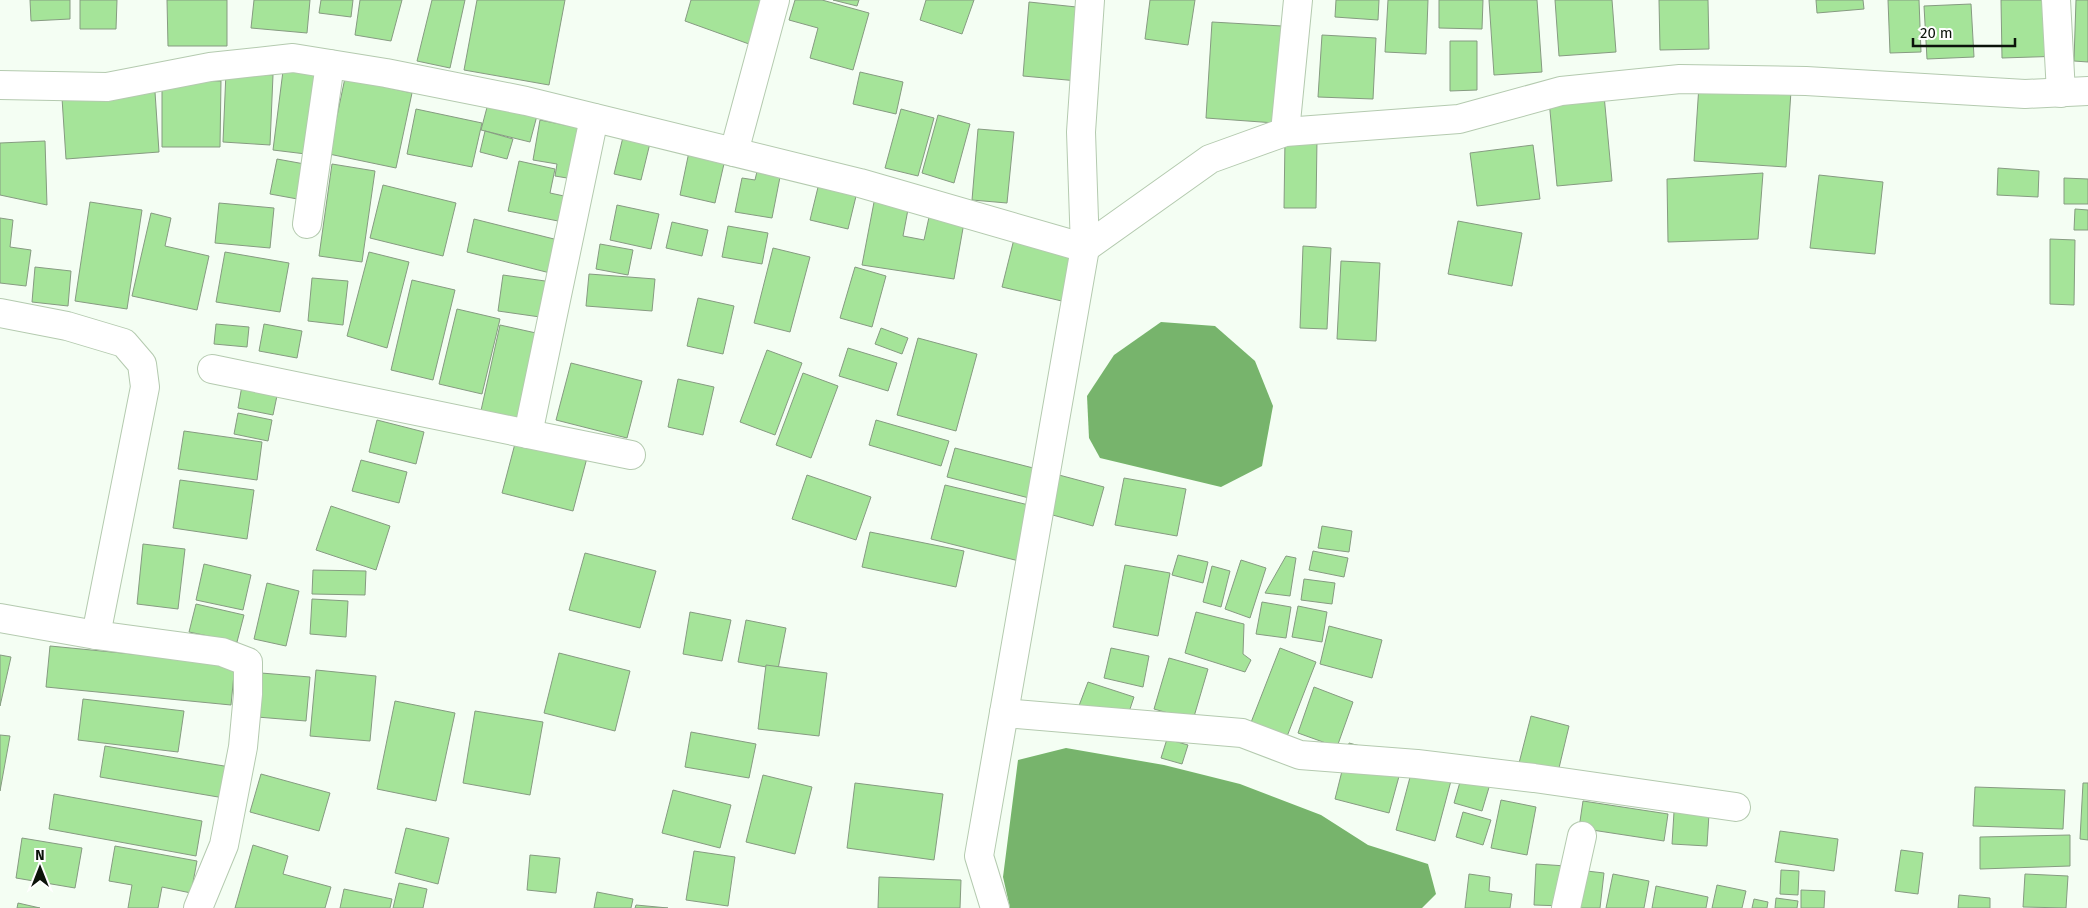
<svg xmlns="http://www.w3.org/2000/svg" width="2088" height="908" font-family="'Fira Sans',sans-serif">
<rect width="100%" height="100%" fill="#f4fef3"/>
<g fill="#77b46c">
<path d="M1161,322l54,4 40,35 18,45 -11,60 -41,21 -121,-29 -11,-20 -2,-42 27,-41z"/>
<path d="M1066,748l98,17 76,19 81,31 47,30 60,19 8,30 -14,14h-412l-7,-31 15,-117z"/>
</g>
<g fill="#a5e499" stroke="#869b81">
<path d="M30,0h40v19l-39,2z"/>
<path d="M80,0h37l-1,29h-36z"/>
<path d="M167,0h60v46h-59z"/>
<path d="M254,0h56l-3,33 -56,-5z"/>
<path d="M321,0h32l-2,17 -32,-4z"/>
<path d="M360,0h42l-11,41 -36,-6z"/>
<path d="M432,0h33l-15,68 -33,-7z"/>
<path d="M477,0h88l-16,85 -85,-15z"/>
<path d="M691,0h72l-14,44 -64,-23z"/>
<path d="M795,0h27l47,13 -16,57 -43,-12 8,-30 -29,-8z"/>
<path d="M833,0h26l-2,6z"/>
<path d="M926,0h48l-12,34 -42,-14z"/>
<path d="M1150,0h45l-7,45 -43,-6z"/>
<path d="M1336,0h43l-1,20 -43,-3z"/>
<path d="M1388,0h40l-2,54 -41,-2z"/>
<path d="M1439,0h44l-1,29 -43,-1z"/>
<path d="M1489,0h48l5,72 -48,3z"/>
<path d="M1555,0h57l4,52 -57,4z"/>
<path d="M1659,0h49l1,49 -49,1z"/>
<path d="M1816,0h47l1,9 -47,4z"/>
<path d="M1888,0h31l2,52 -31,1z"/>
<path d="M2001,0h62l1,56 -62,2z"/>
<path d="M2076,0h12v62l-14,-1z"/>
<path d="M1029,2l57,6 -8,73 -55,-5z"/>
<path d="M1971,4l3,53 -47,2 -3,-53z"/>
<path d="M1212,22l70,4 -7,97 -69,-5z"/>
<path d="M1322,35l54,3 -3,61 -55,-2z"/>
<path d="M1450,41h27v49l-27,1z"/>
<path d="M284,63l40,4 -10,88 -41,-5z"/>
<path d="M226,72l47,3 -3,70 -47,-3z"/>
<path d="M860,72l43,10 -7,32 -43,-10z"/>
<path d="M345,78l67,15 -16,75 -67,-14z"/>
<path d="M162,81h59l-1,66h-58z"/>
<path d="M1699,85l92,6 -5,76 -92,-6z"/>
<path d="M155,92l4,60 -93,7 -4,-61z"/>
<path d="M1604,95l8,86 -55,5 -8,-86z"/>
<path d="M490,96l49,12 -9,34 -49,-12z"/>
<path d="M416,109l66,14 -10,44 -65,-13z"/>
<path d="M901,109l33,9 -16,58 -33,-8z"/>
<path d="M938,115l32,9 -16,59 -32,-10z"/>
<path d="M540,120l49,10 -10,50 -24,-4 2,-12 -24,-4z"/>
<path d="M978,129l36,3 -7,71 -35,-3z"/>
<path d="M485,131l28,8 -6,20 -27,-7z"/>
<path d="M624,133l27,6 -10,41 -27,-6z"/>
<path d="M1285,139h32l-1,69h-32z"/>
<path d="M45,141l2,64 -47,-10v-52z"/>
<path d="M1533,145l7,54 -63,7 -7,-53z"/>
<path d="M690,147l36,8 -11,48 -35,-8z"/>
<path d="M277,159l33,6 -7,35 -33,-6z"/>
<path d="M519,161l36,8 -5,24 14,3 -6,25 -50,-10z"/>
<path d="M332,164l43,7 -13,91 -43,-6z"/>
<path d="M758,167l23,5 -9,46 -37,-6 7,-34 13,2z"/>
<path d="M1998,168l41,3 -1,26 -41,-2z"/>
<path d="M1763,173l-5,66 -90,3 -1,-63z"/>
<path d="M1819,175l64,7 -8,72 -65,-6z"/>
<path d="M2064,178l24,1v25h-24z"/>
<path d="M820,179l38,9 -10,41 -38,-9z"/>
<path d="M383,185l73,18 -13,53 -73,-18z"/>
<path d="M875,197l34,7 -6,32 21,4 7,-32 34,9 -11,62 -92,-14z"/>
<path d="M90,202l52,8 -15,99 -52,-8z"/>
<path d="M219,203l55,5 -4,40 -55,-5z"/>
<path d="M617,205l42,9 -8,35 -41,-9z"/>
<path d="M2075,209l13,1v20h-14z"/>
<path d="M151,213l20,5 -6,28 44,10 -12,54 -65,-14z"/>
<path d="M0,218l13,2 -3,27 21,3 -5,36 -26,-3z"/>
<path d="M474,219l92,23 -8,33 -91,-23z"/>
<path d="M1458,221l64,12 -10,53 -64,-12z"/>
<path d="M672,222l36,8 -6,26 -36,-8z"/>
<path d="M728,226l40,7 -6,31 -40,-7z"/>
<path d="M1015,235l63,15 -12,52 -64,-15z"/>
<path d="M2050,239l25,1 -1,65 -24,-1z"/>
<path d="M600,244l33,6 -5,25 -32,-6z"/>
<path d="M1303,246l28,2 -4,81 -27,-1z"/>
<path d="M773,248l37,9 -20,75 -36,-9z"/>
<path d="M225,252l64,11 -9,49 -64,-10z"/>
<path d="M369,252l40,10 -22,86 -40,-12z"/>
<path d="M1341,261l39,2 -4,78 -39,-2z"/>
<path d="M35,267l36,4 -3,35 -36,-4z"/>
<path d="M855,267l31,9 -14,51 -32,-9z"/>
<path d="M589,274l66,5 -3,32 -66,-5z"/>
<path d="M503,275l49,7 -5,36 -49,-7z"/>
<path d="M312,278l36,3 -5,44 -35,-4z"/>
<path d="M412,280l43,10 -22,90 -42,-10z"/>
<path d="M698,298l36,8 -11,48 -36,-8z"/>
<path d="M457,309l43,10 -18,75 -43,-10z"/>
<path d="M216,324l33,3 -2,20 -33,-3z"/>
<path d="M264,324l38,7 -5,27 -38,-7z"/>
<path d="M500,325l45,10 -20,89 -45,-9z"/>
<path d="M881,328l27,10 -6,16 -27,-10z"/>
<path d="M918,338l59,16 -21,77 -59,-16z"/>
<path d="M848,348l49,15 -9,28 -49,-15z"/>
<path d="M767,350l35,13 -27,72 -35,-13z"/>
<path d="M571,363l71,18 -15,57 -71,-18z"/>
<path d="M803,373l35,13 -27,72 -35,-13z"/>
<path d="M678,379l36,8 -11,48 -35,-8z"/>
<path d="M243,380l36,6 -6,29 -35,-7z"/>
<path d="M238,413l34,7 -4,21 -34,-7z"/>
<path d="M377,420l47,12 -8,32 -47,-12z"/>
<path d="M876,420l73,21 -8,25 -72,-21z"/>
<path d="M184,431l78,11 -5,38 -79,-11z"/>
<path d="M517,436l71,18 -15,57 -71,-18z"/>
<path d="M955,448l86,22 -8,29 -86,-22z"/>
<path d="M361,460l46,12 -8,31 -47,-12z"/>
<path d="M807,475l64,22 -15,43 -64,-21z"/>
<path d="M1059,475l45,12 -11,39 -44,-12z"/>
<path d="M1124,478l62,11 -9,47 -62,-11z"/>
<path d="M180,480l74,10 -7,49 -74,-11z"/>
<path d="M945,485l88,21 -14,55 -88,-22z"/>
<path d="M331,506l59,20 -14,44 -60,-20z"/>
<path d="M1322,526l30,5 -3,21 -31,-4z"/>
<path d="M870,532l94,19 -8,36 -94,-20z"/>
<path d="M143,544l42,5 -7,60 -41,-5z"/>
<path d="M1313,551l35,7 -4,19 -35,-7z"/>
<path d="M585,553l71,18 -16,57 -71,-18z"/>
<path d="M1178,555l30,7 -5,21 -31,-8z"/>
<path d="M1286,556l10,2 -6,38 -25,-3z"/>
<path d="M1241,560l25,8 -16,50 -25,-9z"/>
<path d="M204,564l47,11 -8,35 -47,-10z"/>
<path d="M1125,565l45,8 -12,63 -45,-9z"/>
<path d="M1212,566l18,5 -9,36 -18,-5z"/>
<path d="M313,570l53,1 -1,24 -53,-1z"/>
<path d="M1304,579l31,4 -3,21 -31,-4z"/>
<path d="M267,583l32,8 -13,55 -32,-7z"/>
<path d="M312,599l36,2 -2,36 -36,-3z"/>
<path d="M1262,602l29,5 -5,31 -30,-4z"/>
<path d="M196,604l48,11 -7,27 -48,-10z"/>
<path d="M1298,606l29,6 -5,30 -30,-5z"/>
<path d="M690,612l41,8 -9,41 -39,-7z"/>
<path d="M1196,612l48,12 -1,30 8,6 -6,12 -60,-19z"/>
<path d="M746,620l40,8 -8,41 -40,-7z"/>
<path d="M1329,626l53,14 -10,38 -52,-14z"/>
<path d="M50,646l185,18 -4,41 -185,-18z"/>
<path d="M1111,648l38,8 -6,31 -39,-9z"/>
<path d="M1280,648l36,14 -30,77 -36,-14z"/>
<path d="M559,653l71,18 -15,60 -71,-18z"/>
<path d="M0,655l11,2 -11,49z"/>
<path d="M1169,658l39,11 -15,51 -39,-11z"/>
<path d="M766,665l61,8 -8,63 -61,-7z"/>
<path d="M316,670l60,6 -6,65 -60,-5z"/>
<path d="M261,673l49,4 -4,44 -49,-4z"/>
<path d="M1088,682l46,15 -10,30 -47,-16z"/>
<path d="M1314,687l39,15 -16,45 -39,-14z"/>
<path d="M83,699l101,12 -6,41 -100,-12z"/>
<path d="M395,701l60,12 -19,88 -59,-12z"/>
<path d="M475,711l68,11 -13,73 -67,-12z"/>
<path d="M1531,716l38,10 -15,63 -39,-10z"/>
<path d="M691,732l65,12 -7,34 -64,-11z"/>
<path d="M0,735l10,1 -10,55z"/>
<path d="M1167,739l21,6 -6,19 -21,-6z"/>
<path d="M1349,743l55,15 -15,55 -54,-14z"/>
<path d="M105,746l131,22 -6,31 -130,-22z"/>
<path d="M1413,766l39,11 -17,64 -39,-11z"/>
<path d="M261,774l69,19 -11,38 -69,-19z"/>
<path d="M763,775l49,12 -17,67 -49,-12z"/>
<path d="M1462,775l28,9 -8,27 -28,-8z"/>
<path d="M855,783l88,11 -9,66 -87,-12z"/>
<path d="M2083,783h5v57l-8,-1z"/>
<path d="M1975,787l90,3 -2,39 -90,-3z"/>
<path d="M673,790l58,15 -11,43 -58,-15z"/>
<path d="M54,794l148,27 -6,35 -147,-27z"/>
<path d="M1501,800l35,7 -9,48 -36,-7z"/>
<path d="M1583,801l85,13 -4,27 -85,-13z"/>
<path d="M1463,812l28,8 -8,25 -27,-8z"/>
<path d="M1674,812l35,2 -2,32 -35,-2z"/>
<path d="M406,828l43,10 -11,46 -43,-11z"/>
<path d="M1780,831l58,8 -4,32 -59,-9z"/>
<path d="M2070,835v31l-90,3v-32z"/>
<path d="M22,838l60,10 -7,40 -59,-10z"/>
<path d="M253,845l35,11 -5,18 48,13 -6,21h-90z"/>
<path d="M115,846l82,15 -6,32 -29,-6 -4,21h-30l4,-23 -23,-4z"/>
<path d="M1901,850l22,3 -5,41 -23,-3z"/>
<path d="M694,851l41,6 -7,49 -42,-6z"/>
<path d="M530,855l30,3 -4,35 -29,-3z"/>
<path d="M1536,864l30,2 -2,40 -30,-1z"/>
<path d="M1578,870l26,3 -4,35h-26z"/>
<path d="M1781,870l18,1 -1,24 -18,-1z"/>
<path d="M1469,874l21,3 -1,14 23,3 -2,14h-45z"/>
<path d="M1613,874l36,7 -5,27h-38z"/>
<path d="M2025,874l43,2 -2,32 -43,-1z"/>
<path d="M879,877l82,3 -1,28h-82z"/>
<path d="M399,883l28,6 -4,19h-30z"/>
<path d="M1717,885l29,6 -4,17h-30z"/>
<path d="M1656,886l52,11 -2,11h-54z"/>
<path d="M344,889l48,10 -2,9h-50z"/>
<path d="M1801,890l24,1 -1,17h-23z"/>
<path d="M597,892l36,7 -2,9h-37z"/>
<path d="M1959,895l31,3v10h-32z"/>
<path d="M1776,898l22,3 -1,7h-22z"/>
<path d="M1754,899l14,3 -1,6h-15z"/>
<path d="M18,903l22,5h-23z"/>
<path d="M636,905l32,3h-33z"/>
</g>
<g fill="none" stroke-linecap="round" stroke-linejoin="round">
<g stroke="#b4caaf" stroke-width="30">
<g id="minor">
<path d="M2056,0l5,93"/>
<path d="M0,85l107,2 103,-20 83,-9 93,15 140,28 334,82 225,65 -106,608 16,52"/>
<path d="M1285,132l13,-132"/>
<path d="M734,152l41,-152"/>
<path d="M307,224l23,-160"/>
<path d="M1085,248l125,-89 75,-27 174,-13 102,-28 119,-12 126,2 219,13 63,-3"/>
<path d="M1085,248l-4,-116 9,-132"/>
<path d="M0,313l67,13 57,17 18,21 3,23 -49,248"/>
<path d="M212,369l316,65 66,-316"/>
<path d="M528,434l103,21"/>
<path d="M0,618l96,17 126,17 26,10v32l-5,53 -19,98 -26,63"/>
<path d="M1004,713l238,20 58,22 117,9 117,14 202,29"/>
<path d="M1566,908l16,-72"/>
</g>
</g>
<use href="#minor" stroke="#fff" stroke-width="28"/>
</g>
<g transform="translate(40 868)" stroke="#ffffff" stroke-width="4" paint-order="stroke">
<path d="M0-4L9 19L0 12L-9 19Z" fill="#0b130a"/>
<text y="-8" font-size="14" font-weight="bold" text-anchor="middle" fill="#0b130a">N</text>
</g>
<path d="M1913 38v8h102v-8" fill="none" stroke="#0b130a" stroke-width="2.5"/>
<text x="1920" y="38" font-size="15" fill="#0b130a" stroke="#ffffff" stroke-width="4" paint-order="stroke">20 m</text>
</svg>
